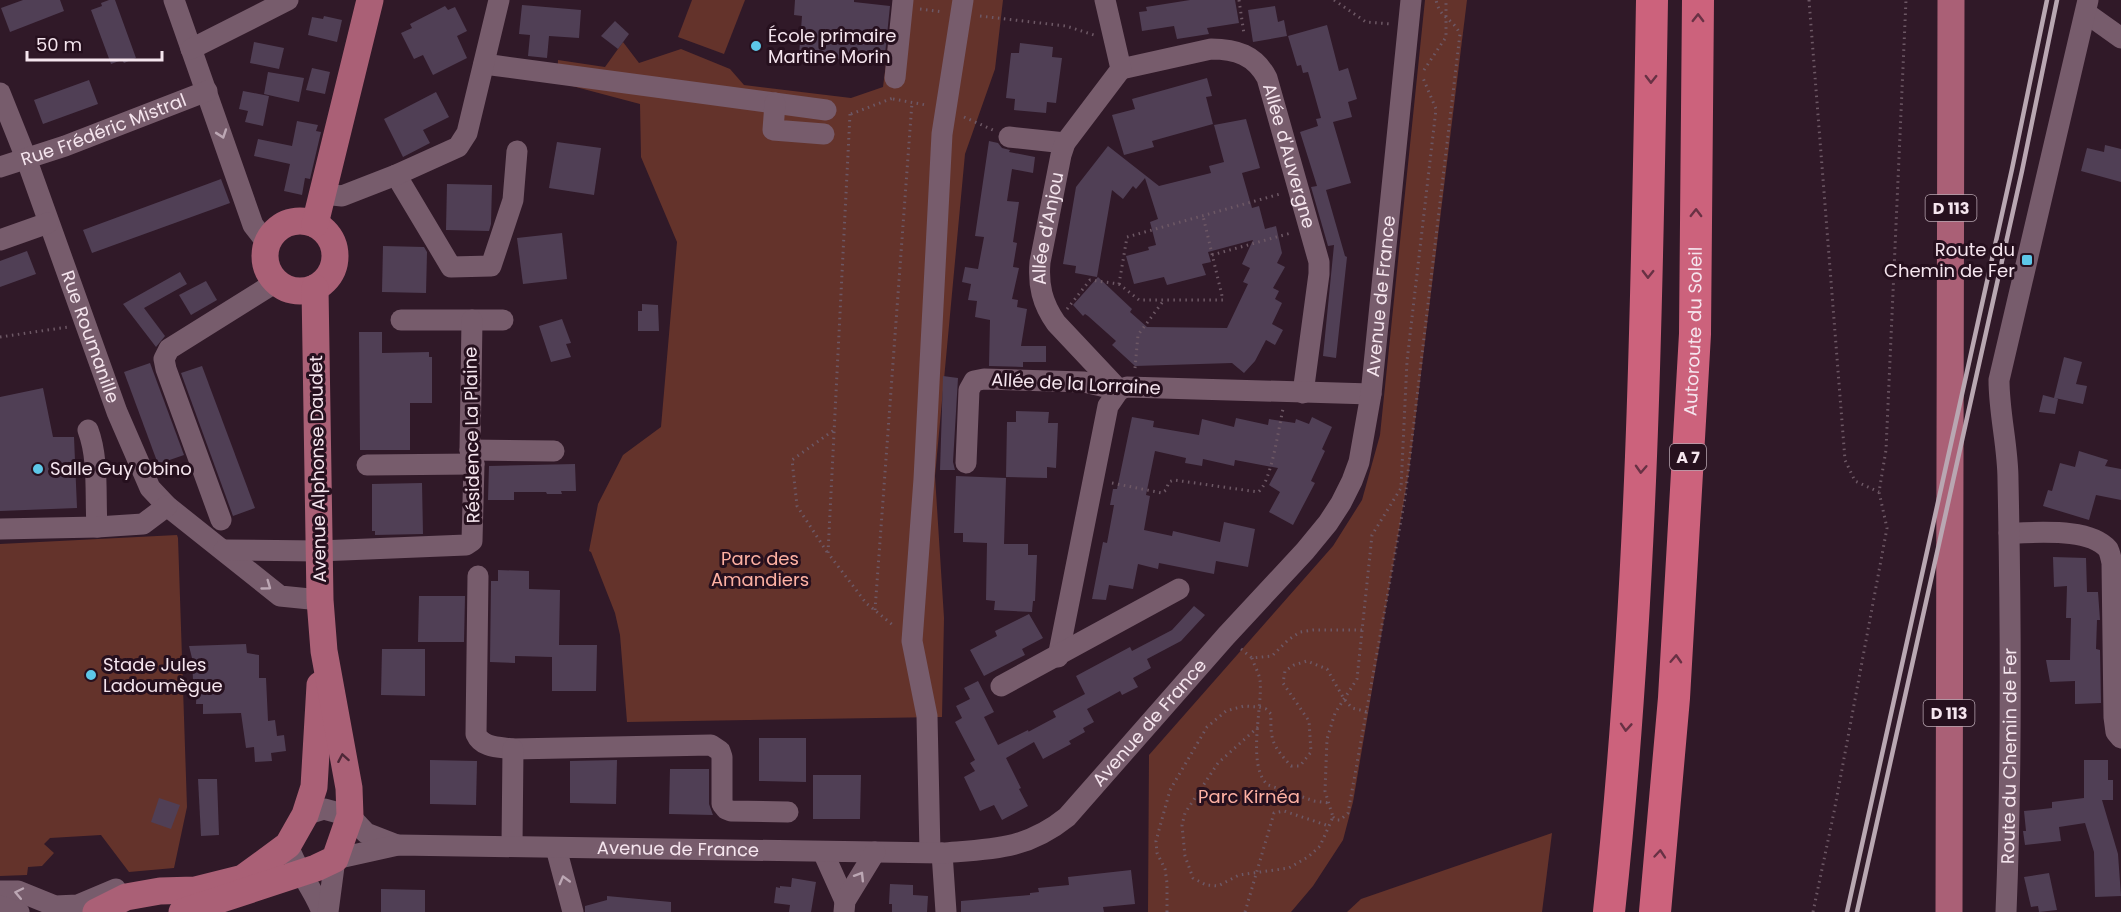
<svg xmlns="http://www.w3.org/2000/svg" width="2121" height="912" font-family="Poppins,sans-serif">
<rect width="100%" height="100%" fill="#301928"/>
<g fill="#64332b">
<path d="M692,0h53l-21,54 -46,-17z"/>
<path d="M894,0h109l-8,69 -30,85 -30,322 9,142 -2,99 -315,5 -7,-87 -5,-22 -24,-61 -2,-1 9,-47 25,-49 38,-28 16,-185 -36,-85 -1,-53 -83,-22 1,-22 47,7 18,-25 16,21 42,-14 49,20 14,16 107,13 32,-11z"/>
<path d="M1425,0h42l-58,471 -56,331 -10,38 -30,46 -22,26h-143l1,-157 184,-209 29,-46 18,-65z"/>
<path d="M177,535l1,3 9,269 -13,61 -45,4 -28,-37 -51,3 -6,6 10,9 -12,13 -14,1 -1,8 -27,1v-332z"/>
<path d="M1552,833l-10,79h-195l14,-13z"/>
</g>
<g fill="#503f55">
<path d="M23,0h37l4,11 -54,21 -9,-24z"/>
<path d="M109,0h6l21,58 -12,5 -2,-3 -11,4 -20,-54 11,-4 -1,-3z"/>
<path d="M795,0h59v2l36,4 -6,58 -85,-9 3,-39 -8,-1z"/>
<path d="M1190,0h45l4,23 -32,5 2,6 -32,5 -3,-13 -32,5 -3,-19 8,-1 -1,-4z"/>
<path d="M522,5l59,5 -2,28 -30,-2 -2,22 -19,-2 2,-21 -11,-1z"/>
<path d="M445,6l3,4 7,-3 12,24 -10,5 10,22 -34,17 -10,-20 -9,4 -13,-26 11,-5 -2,-4z"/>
<path d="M1275,6l3,16 6,-2 3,16 -34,6 -5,-32z"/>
<path d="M324,16l18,4 -5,22 -29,-7 4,-18 11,2z"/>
<path d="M615,21l14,13 -11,15 -17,-13z"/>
<path d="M1327,25l12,46 9,-3 9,31 -9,3 4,15 -19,5 18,61 -25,7 19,66 2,1 -11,101 -13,-2 11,-111 -6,1 -17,-59 6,-1 -17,-54 18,-6 -2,-7 5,-1 -13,-46 -5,1 -2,-8 -4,1 -9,-30z"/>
<path d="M254,42l30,6 -5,21 -29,-6z"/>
<path d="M1020,43l33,4 -1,10 10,1 -6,45 -9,-1 -1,11 -32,-3 1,-11 -9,-1 5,-45h8z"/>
<path d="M312,68l18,4 -5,22 -19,-4z"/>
<path d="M268,72l36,6 -5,24 -35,-8z"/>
<path d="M1207,78l5,18 -6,1 7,27 -61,17 2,6 -30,8 -12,-40 23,-6 -3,-10z"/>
<path d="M89,80l9,24 -55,20 -9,-24z"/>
<path d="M243,91l26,5 -6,30 -18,-4 3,-11 -9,-2z"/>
<path d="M436,92l13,25 -26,13 7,13 -27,14 -19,-38z"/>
<path d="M1246,119l14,49 -18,5 10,35 7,-2 6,23 11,-3 6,27 -5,10 8,4 -12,21 6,3 -4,8 7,4 -10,21 11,6 -8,15 -9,-5 -11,21 -11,12 -12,-10 -97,3 -23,-21 4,-4 -28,-25 -3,-2 -2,2 -10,-11 25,-28 34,32 -2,3 17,15 80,1 21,-44 -5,-2 7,-14 -8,-4 11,-24 -45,12 3,10 -9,2 4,11 -39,10 -3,-8 -30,7 -8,-28 23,-6 -1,-3 8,-2 -6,-23 8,-3 -13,-41 -9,11 -3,-3 -10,13 -11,-9 -15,87 -22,-4 1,-7 -13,-2 13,-77 32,-41 51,40 52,-13 -2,-7 15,-4 -10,-37z"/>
<path d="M297,121l21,4 -2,6 5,1 -11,47 -5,-1 -3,17 -18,-4 6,-27 -36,-8 4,-17 34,7z"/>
<path d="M989,141l9,2 4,5 8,2 -1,2 26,5 -2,16 -21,-4 -5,32 12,1 -6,40 4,1 -4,24 6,1 -7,31 6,1 -1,7 10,2 -6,37h25v16h-23v5l-34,-1 1,-46 -15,-3 2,-16 -9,-1 3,-16 -9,-2 3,-15 13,2 6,-32 -9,-1z"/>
<path d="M557,142l44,6 -7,47 -45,-7z"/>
<path d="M2105,145l16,4v33l-40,-11 6,-23 17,4z"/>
<path d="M221,179l9,24 -138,50 -9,-23z"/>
<path d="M447,184l45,1 -1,39 -2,7 -43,-1z"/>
<path d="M562,233l5,46 -44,5 -6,-46z"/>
<path d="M383,246l41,1 3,5 -1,41 -44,-1z"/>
<path d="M27,251l9,23 -36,13v-26z"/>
<path d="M180,272l7,12 -43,24 21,28 -9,11 -33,-43z"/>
<path d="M206,281l11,19 -26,15 -12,-20z"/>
<path d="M642,304l16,1 1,26h-21v-20h4z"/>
<path d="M562,319l9,24 -5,1 5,13 -20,5 -12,-36z"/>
<path d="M359,332h23v21l47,-1v5h3v46h-22v47h-50z"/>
<path d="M2064,357l18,5 -6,22 11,2 -4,18 -28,-6 3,1 -3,15 -16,-2 4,-17 11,3z"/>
<path d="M150,363l34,92 -26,9 -34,-92z"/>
<path d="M202,366l53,142 -22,8 -52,-143z"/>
<path d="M943,376l15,2 -5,84 2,8h-15z"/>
<path d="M43,388l10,49h21l3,71 -77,3v-114z"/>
<path d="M1016,411l33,1 -1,11h10l-2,45 -9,-1v11l-41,-1 1,-55h9z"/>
<path d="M1132,417l22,4 -1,6 46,8 3,-16 32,8 2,-9 32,7 1,-6 26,4 1,-4 13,5 3,-7 20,10 -10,22 3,2 -14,30 4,2 -22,42 -24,-13 11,-20 -11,-7 9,-17 -43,-8 -1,6 -31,-7 -1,7 -17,-3 1,-5 -31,-7 -9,44 4,1 -6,34 28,6 1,-5 47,11 4,-20 31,7 -7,38 -32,-6 -2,13 -55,-11 -1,6 -20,-5 -5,25 -24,-4 -3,15 -14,-1 11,-57 4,1 7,-38h-4l3,-16h4z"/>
<path d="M2079,451l29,9 -3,6 16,3v31l-25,-5 -7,25 -46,-14 5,-16 4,1 8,-28 15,4z"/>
<path d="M575,464l1,27h-15l1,3h-15l-1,-2h-32v8h-26l1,-34z"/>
<path d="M956,476l50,2 -2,66h24v11h9l-2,46h-2l-1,11 -38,-2 1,-9 -9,-1 1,-57 -24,-1v-9h-9z"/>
<path d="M422,483l1,51 -48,1v-4h-3v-47z"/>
<path d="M2053,557l33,1 1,34h11l2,28h-3l-1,29 4,1 1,53 -26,1v-23l-25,1 -4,-22h24l1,-42h-5l1,-32 -13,1z"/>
<path d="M498,570l31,1v18l31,1 -1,55h38l-1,46h-44v-34l-37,-1v7l-25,-1 1,-81h7z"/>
<path d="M419,596h46l-1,46h-46z"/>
<path d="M1194,606l11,9 -24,26 -34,18 4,9 -18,10 5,9 -16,8 -2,-4 -33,18 7,13 -11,6 2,4 -16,9 2,3 -28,15 -9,-17 -28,16 15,30 -2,1 9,17 -26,14 -8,-15 -14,6 -16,-34 11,-6 -5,-8 5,-3 -20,-38 7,-4 -6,-12 14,-7 -6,-11 14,-7 16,31 -10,5 14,28 30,-15 1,3 -1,-1 28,-15 -3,-6 32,-17 -9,-18 54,-29 2,4 40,-21z"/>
<path d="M1029,614l14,24 -21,11 3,6 -41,21 -14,-26 27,-14 -2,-5z"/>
<path d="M246,644l1,9 12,2v23h7l2,43 7,-1 2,16 7,-1 2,16 -15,2 1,8 -17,1 -1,-15 -8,1 -5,-35 -38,1v-10h-7l1,-24h-4l-1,-22 -3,-12z"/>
<path d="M382,649h43v47l-44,-1z"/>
<path d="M759,738h47v44l-47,-1z"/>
<path d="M430,760l47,1 -1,44 -46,-1z"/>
<path d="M617,760l-1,44 -46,-1v-42z"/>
<path d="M2084,760h24v20h5v20h-11l16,54 3,42 -26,1 -1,-45 -9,-29 -26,4 2,14 -36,4 -2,-14h3l-2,-20 28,-3v-6l32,-4z"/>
<path d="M670,769h39v35l4,11 -44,-1z"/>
<path d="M813,775h48l-1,44h-47z"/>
<path d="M198,779h19l2,56 -18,1z"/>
<path d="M159,798l21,7 -9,24 -20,-7z"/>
<path d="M1131,870l4,34 -32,3 1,5h-143v-11l69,-6v-2l9,-1 -1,-4 31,-3 -1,-8z"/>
<path d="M2049,873l8,37 -18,2 -1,-6 -7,1 -7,-30z"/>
<path d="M792,878l24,4 -5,30h-22l1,-7 -16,-2 2,-16 4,1v-2l11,1z"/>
<path d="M890,884l23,1v10l15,1 -1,16h-35v-8h-3z"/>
<path d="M381,889l44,1v22h-44z"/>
<path d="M607,896l64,6v10h-86v-6l22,-6z"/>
</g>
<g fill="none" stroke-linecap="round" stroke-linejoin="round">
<g stroke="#6d5865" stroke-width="3" stroke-dasharray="1.5 4.5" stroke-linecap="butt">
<path d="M1239,0l5,34"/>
<path d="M1334,0l32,22 25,2"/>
<path d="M1809,0l36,460 10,21 24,11"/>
<path d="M920,9l23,3"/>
<path d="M980,16l86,10 28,9"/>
<path d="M1424,70l22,-33v-37"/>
<path d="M893,99l33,6"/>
<path d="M850,114l-22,439 38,50 28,23"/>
<path d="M851,114l42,-16"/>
<path d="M964,117l29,13"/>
<path d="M1212,255l79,-22"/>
<path d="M1119,284l20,16h84l-20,-84"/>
<path d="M1067,309l23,-29 29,4 8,-47 153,-43"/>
<path d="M0,337l68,-10"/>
<path d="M1135,368l3,-33 26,-35"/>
<path d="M1112,483l50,10 4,-3 3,-8 5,-2 84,12c13,-8 21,-66 25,-83"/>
<path d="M827,552l-30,-46 -5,-46 42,-30"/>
<path d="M875,610l37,-508"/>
<path d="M1241,649l11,9 20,-2 16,-16 12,-8 13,-2h49"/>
<path d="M1252,658c2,7 7,15 8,22 3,27 -14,86 8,105l46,16 15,2"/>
<path d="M1258,727l-40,36 -33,50 -3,12 3,31 8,22 13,7 12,1 21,-11 50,-7 19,-11 12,-11 13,-29 -8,-26 2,-52 8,-26 22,-34 15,-144 29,-47 6,-127 29,-252 -13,-31"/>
<path d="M1333,817l3,3h4l8,-7 57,-315 55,-464c-8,-17 -20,-15 -24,-34"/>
<path d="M1167,912v-29l-2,-14 -8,-16 -1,-12 14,-51 37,-63 19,-16 18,-5 15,1 7,2 5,5c-1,27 2,32 20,52h9l11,-14 -2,-31 -26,-38 2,-12 9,-6 13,-4 20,8 17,30 8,9 16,4"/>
<path d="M1245,912l29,-99 10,-2 45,15"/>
<path d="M1813,912l21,-100 53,-284 -8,-36 7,-42 20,-450"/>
</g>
<g stroke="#775c6c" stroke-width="21">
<path d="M174,0l79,225 14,18"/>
<path d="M2086,13l35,25"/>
<path d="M191,49l97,-49"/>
<path d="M484,64l342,46"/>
<path id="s1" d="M1121,69l90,-20c25,0 44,6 56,29l52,184v12l-16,119"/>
<path d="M895,78l8,-78"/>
<path id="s2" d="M0,93l26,65 91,254 33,76 17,18 113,90 40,4"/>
<path d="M775,103l-2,27 51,4"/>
<path d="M1009,137l56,6"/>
<path id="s3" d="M0,167l65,-21 142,-55"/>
<path d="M396,175l55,92 40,-1 22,-66 4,-49"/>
<path d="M323,194l19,2 54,-21 62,-28 9,-14 32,-133"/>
<path d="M0,240l48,-17"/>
<path d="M401,320h102"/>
<path d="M88,430c11,29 7,66 9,97"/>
<path d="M470,450l84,1"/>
<path d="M966,463l3,-73 5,-9 10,-2 100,3 35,8 8,-3 244,7"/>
<path d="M367,465l107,-1"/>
<path d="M221,520l-55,-151 -2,-10 5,-10 107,-67"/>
<path d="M0,529l97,-2 46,-3 24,-18"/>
<path d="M2009,533c27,0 80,-6 99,16 2,4 3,9 4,14l2,154 2,15 5,6"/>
<path d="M224,550l95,1 147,-6 6,-4 2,-77 -4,-14 2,-130"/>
<path d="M478,576l-2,158c6,14 23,13 37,15l198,-4 9,6 2,6v47l4,5 5,2 57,1"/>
<path id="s4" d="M1058,657l50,-251 11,-16 -63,-67c-14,-20 -18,-38 -16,-61l21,-107 4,-12 56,-74 -16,-69"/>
<path d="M1001,686l178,-97"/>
<path d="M305,815l19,-6 26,7 16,17 31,12"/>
<path d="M288,845c8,25 25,43 34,67"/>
<path d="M512,846l1,-97"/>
<path d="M556,848l17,64"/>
<path d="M823,852l22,49"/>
<path d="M930,852l-3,-136 -15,-75 12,-162 18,-345 21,-134"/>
<path d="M942,853l4,59"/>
<path d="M0,891h18l37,15 23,-1 38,-16"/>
<path d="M0,906l19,6"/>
<path id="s5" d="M328,912l7,-53 63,-14 544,8c50,-4 84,-3 125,-36l159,-181 79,-85 23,-28 13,-20 11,-22 7,-19 12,-68 40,-394"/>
<path d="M844,912l1,-11 30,-49"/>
<path id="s6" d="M2006,912c6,-144 5,-288 2,-432 0,-34 -9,-66 -9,-100l89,-380"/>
</g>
<g stroke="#aa6076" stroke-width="27">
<circle cx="300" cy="256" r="35"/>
<path d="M315,224l55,-224"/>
<path d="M96,912l30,-15 34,-6 35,-1 48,-12 45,-33 17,-30 9,-28 6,-102"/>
<path d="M182,912l134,-44 19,-9 15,-43 -1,-28 -25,-137 -4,-51 -5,-312"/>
<path d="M1949,912l2,-912"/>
</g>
<g stroke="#cc627c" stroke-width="32">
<path d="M1609,912c33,-303 38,-608 43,-912"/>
<path id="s7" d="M1655,912l19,-214 21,-364 3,-334"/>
</g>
<g stroke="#b9a7b2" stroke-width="4.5">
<path d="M1847,912l165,-743 35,-169"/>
<path d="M1857,912l165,-741 35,-171"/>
</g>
</g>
<defs><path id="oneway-chevron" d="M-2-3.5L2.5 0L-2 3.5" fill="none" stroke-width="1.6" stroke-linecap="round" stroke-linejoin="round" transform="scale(1.5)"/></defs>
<g stroke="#683144">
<use href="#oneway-chevron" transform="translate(1698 18) rotate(-89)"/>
<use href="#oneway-chevron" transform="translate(1651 79) rotate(91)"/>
<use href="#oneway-chevron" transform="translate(1696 213) rotate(-89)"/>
<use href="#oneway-chevron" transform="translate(1648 274) rotate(91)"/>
<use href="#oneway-chevron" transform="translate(1641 469) rotate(93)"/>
<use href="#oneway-chevron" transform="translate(1676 659) rotate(-87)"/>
<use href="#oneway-chevron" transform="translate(1626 727) rotate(94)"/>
<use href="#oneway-chevron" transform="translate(1660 854) rotate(-85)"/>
</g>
<g stroke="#bca7b4">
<use href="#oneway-chevron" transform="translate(222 134) rotate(71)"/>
<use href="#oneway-chevron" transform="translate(267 586) rotate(36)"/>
<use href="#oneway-chevron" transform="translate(860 876) rotate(-58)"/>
<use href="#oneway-chevron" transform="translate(564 880) rotate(-105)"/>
<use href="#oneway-chevron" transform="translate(19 893) rotate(-168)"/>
</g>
<use stroke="#4e2838" href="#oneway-chevron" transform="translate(343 758) rotate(-100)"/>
<g fill="#5dc7e8" stroke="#26101e" stroke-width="2">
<circle cx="756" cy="46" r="6"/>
<rect x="2021" y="254" width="12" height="12" rx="3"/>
<circle cx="38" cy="469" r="6"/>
<circle cx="91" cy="675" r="6"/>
</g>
<g text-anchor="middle" stroke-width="6" stroke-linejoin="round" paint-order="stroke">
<g fill="#26101e" stroke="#b7a5b0" stroke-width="1.5">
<rect x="1925.5" y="195" width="51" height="26" rx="4.5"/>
<rect x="1670" y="444" width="36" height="26" rx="4.5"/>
<rect x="1923.5" y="700" width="51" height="26" rx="4.5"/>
</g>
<g font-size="16" font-weight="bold" fill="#f5e5ee">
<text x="1951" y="214">D 113</text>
<text x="1688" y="463">A 7</text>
<text x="1949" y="719">D 113</text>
</g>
<g font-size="18" fill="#f5e5ee" stroke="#26101e" text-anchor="start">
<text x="768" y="42">École primaire<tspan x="768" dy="21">Martine Morin</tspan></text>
<text x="2015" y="256" text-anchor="end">Route du<tspan x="2015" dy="21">Chemin de Fer</tspan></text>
<text x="50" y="475">Salle Guy Obino</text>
<text x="103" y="671">Stade Jules<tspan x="103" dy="21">Ladoumègue</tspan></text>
</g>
<g font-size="18" fill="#f5e5ee" stroke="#26101e">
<text dy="6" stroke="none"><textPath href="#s3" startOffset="110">Rue Frédéric Mistral</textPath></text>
<text dy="6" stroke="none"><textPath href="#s1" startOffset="240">Allée d'Auvergne</textPath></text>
<text dy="6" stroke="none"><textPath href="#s4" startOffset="466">Allée d'Anjou</textPath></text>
<text dy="6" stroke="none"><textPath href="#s5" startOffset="1424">Avenue de France</textPath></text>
<text dy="6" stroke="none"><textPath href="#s7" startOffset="582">Autoroute du Soleil</textPath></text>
<text dy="6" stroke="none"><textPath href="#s2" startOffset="260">Rue Roumanille</textPath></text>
<text transform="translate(1076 384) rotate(3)" y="6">Allée de la Lorraine</text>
<text transform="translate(472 435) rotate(-91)" y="6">Résidence La Plaine</text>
<text transform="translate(318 469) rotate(-91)" y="6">Avenue Alphonse Daudet</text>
<text dy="6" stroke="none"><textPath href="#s5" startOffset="920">Avenue de France</textPath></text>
<text dy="6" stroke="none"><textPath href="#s6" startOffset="156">Route du Chemin de Fer</textPath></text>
<text dy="6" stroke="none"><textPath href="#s5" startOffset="398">Avenue de France</textPath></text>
</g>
<g font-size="18" fill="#feb1a3" stroke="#26101e">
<text x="760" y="565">Parc des<tspan x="760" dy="21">Amandiers</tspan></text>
<text x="1249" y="803">Parc Kirnéa</text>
</g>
</g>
<path d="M27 51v9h135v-9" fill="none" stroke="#f5e5ee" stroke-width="3"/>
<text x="36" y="51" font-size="18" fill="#f5e5ee" stroke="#26101e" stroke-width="4.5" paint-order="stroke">50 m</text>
</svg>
